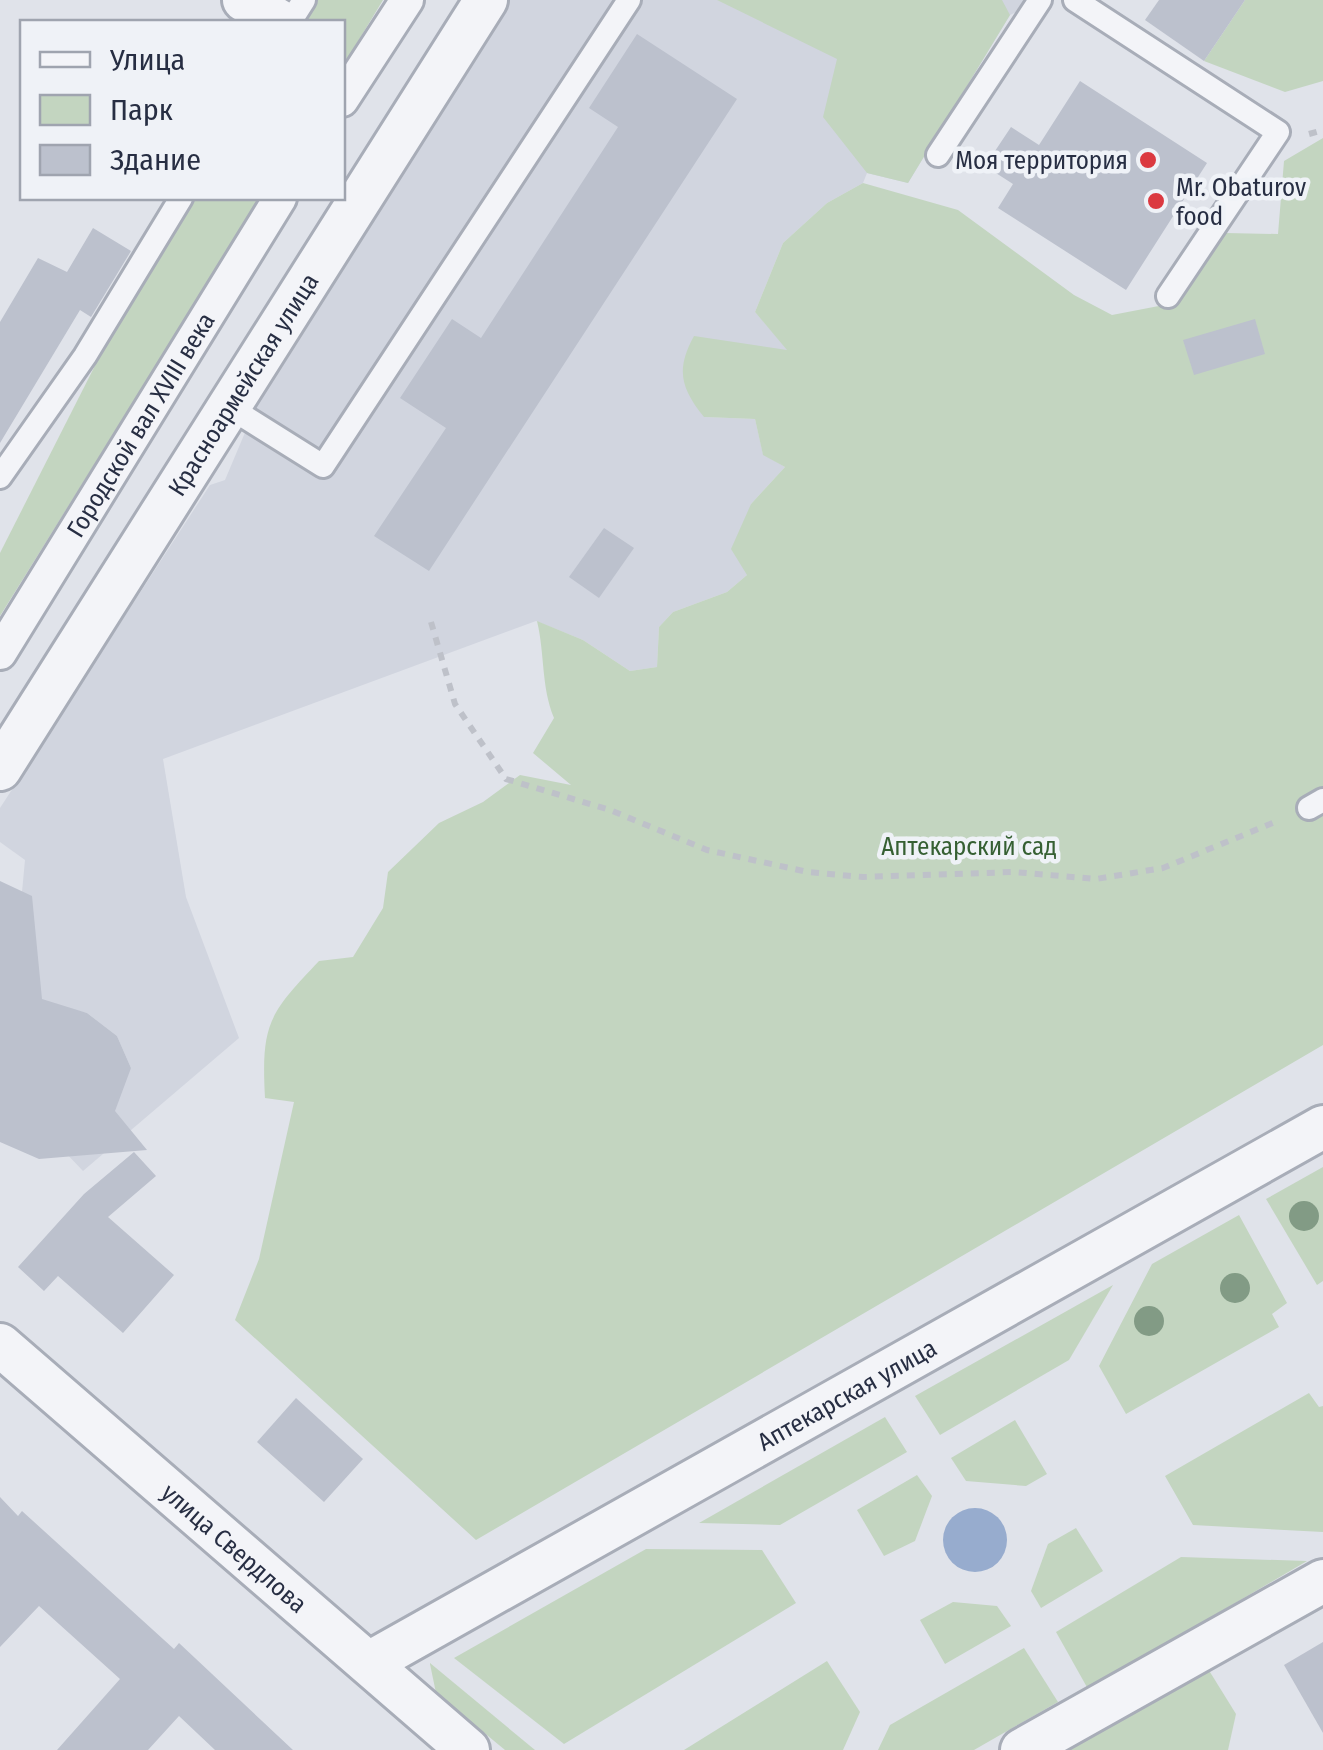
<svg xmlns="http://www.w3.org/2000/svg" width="1323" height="1750" font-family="'Fira Sans Condensed',sans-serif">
<rect width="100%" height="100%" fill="#e0e3ea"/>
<path fill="#d1d5df" d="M510,0h532l-32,15 -102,168 -41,-10 -4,10 -36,20 -44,40 -28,69 34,39 -85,66 51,2 8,35 22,13 -34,37 -4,71 -20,17 -54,20 -14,15 -2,40 -27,4 -47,-31 -47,-19 -373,138 23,138 53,141 -156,133 -19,-20 67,-83 -14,-32 -30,-23 -45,-11 -20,-110 3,-32 -25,-18v-34l210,-323 15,-5 48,-114z"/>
<g fill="#c3d5c0">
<path d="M312,0h71l-40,66 -1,-44h-44z"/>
<path d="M717,0h285l8,15 -102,168 -41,-10 -44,-56 14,-58z"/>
<path d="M1245,0h78v81l-38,11 -81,-31z"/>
<path d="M1323,138v907l-847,495 -241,-220 24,-61 35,-157 -29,-4c-4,-75 4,-84 54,-137l34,-4 30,-49 5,-36 51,-49 44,-21 37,-27 51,10 -38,-32 21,-35c-13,-32 -9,-63 -17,-97l46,19 47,31 27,-4 2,-40 14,-15 54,-20 20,-17 -16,-26 20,-45 34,-37 -22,-12 -8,-36 -51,-2c-24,-30 -28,-48 -10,-81l93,14 -32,-38 28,-69 44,-40 36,-20 95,27 116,85 38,20 52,-10 62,-72 52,1 6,-73z"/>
<path d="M189,198h71l-260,418v-63l144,-284z"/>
<path d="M1323,1167v114l-6,4 -51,-86z"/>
<path d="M1239,1215l48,88 -15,11 7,13 -153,87 -27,-48 53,-102z"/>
<path d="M1113,1285l-44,75 -129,75 -25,-39z"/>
<path d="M1309,1393l10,14 4,-1v126l-130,-7 -28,-49z"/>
<path d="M885,1417l22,35 -127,73 -81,-2z"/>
<path d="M1015,1420l32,54 -21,12 -60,-5 -15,-23z"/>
<path d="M917,1475l15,21 -17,45 -31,15 -27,-46z"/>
<path d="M1076,1528l27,43 -62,37 -10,-17 17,-47z"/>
<path d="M646,1549l116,1 34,53 -232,141 -110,-86z"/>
<path d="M1181,1557l126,4 -219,128 -32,-57z"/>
<path d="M953,1602l44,4 14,20 -66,38 -25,-44z"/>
<path d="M1024,1648l34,54 -84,48h-96l12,-25z"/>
<path d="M827,1661l33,51 -17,38h-159z"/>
<path d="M430,1664v-1l105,87h-30l-69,-57z"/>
<path d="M1205,1664l31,50 -8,36h-164z"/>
</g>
<circle fill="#97acce" cx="975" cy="1540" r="32"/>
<g fill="#bcc1cd">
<path d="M1159,0h86l-41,61 -59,-41z"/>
<path d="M637,34l100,65 -308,472 -55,-35 72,-108 -46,-30 52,-79 29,19 137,-211 -29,-19z"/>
<path d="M1080,81l127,82 -81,127 -128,-82 15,-24 -28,-18 26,-39 28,18z"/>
<path d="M93,228l38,23 -40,66 -11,-7 -80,133v-121l38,-64 29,14z"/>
<path d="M1255,319l10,35 -71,21 -11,-35z"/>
<path d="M604,528l30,20 -35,50 -30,-21z"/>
<path d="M0,881l32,15 10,103 45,14 30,23 14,32 -16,43 32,39 -108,9 -39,-17z"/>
<path d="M134,1152l22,24 -48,41 66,58 -51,58 -65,-57 -14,15 -26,-24 66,-73z"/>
<path d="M296,1398l67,61 -39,43 -67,-60z"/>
<path d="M0,1497l18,19 4,-5 152,138 5,-6 114,107h-78l-36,-34 -31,34h-91l63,-71 -81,-73 -39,41z"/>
<path d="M1323,1642v91l-39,-68z"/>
</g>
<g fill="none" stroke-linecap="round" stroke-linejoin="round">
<g stroke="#a8adb8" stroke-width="28">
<g id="service">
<path d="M1075,0l203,132 -110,164"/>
<path d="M290,22l14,-22"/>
<path d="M938,155l102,-155"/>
<path d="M229,407l94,59 306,-466"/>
<path d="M0,477l85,-121 96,-158"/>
<path d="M1309,808l14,-8"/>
</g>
</g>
<g stroke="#a8adb8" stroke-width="38">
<g id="pedestrian">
<path d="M342,100l65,-100"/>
<path id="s1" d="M0,653l280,-455"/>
</g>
</g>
<g stroke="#a8adb8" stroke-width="48">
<g id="minor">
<path d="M244,0l37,22"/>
<path id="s2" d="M0,769l486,-769"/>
<path id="s3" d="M0,1345l468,405"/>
<path id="s4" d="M369,1663l954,-536"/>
<path d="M1022,1750l301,-169"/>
</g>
</g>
<g stroke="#bec1c9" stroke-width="6" stroke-dasharray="8 8" stroke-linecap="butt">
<path d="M1309,134l14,-4"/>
<path d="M431,622l24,82 51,75 104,31 97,40 101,22 55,5 151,-5 82,7 67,-11 117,-48"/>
</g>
<use href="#service" stroke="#f3f4f8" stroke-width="22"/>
<use href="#pedestrian" stroke="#f3f4f8" stroke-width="32"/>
<use href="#minor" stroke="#f3f4f8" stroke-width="42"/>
</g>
<g fill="#829b85">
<circle cx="1304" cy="1216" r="15"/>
<circle cx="1235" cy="1288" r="15"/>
<circle cx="1149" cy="1321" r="15"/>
</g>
<g fill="#db3940" stroke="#eff2f7" stroke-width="4">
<circle cx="1148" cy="160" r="10"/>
<circle cx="1156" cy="201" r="10"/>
</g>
<g text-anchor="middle" stroke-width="9" stroke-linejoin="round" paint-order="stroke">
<g font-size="25" fill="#272e43" stroke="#eff2f7" text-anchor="end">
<text x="1128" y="169">Моя территория</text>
<text x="1176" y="196" text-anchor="start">Mr. Obaturov<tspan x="1176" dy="29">food</tspan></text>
</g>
<g font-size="25" fill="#272e43" stroke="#eff2f7">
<text dy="9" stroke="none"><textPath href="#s2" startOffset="455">Красноармейская улица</textPath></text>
<text dy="9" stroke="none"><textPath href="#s1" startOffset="268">Городской вал XVIII века</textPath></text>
<text dy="9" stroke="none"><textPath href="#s4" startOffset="548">Аптекарская улица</textPath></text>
<text dy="9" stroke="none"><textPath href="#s3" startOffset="310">улица Свердлова</textPath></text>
</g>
<g font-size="25" fill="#366033" stroke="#eff2f7">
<text x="969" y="855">Аптекарский сад</text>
</g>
</g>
<rect x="20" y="20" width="325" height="180" fill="#eff2f7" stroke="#9fa4af" stroke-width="2.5"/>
<rect x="40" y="52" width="50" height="15" fill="#f3f4f8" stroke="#9fa4af" stroke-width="2.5"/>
<text x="110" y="70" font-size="30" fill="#272e43">Улица</text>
<rect x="40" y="95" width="50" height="30" fill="#c3d5c0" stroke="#9fa4af" stroke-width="2.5"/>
<text x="110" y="120" font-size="30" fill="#272e43">Парк</text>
<rect x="40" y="145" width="50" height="30" fill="#bcc1cd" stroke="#9fa4af" stroke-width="2.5"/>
<text x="110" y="170" font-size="30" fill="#272e43">Здание</text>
</svg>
